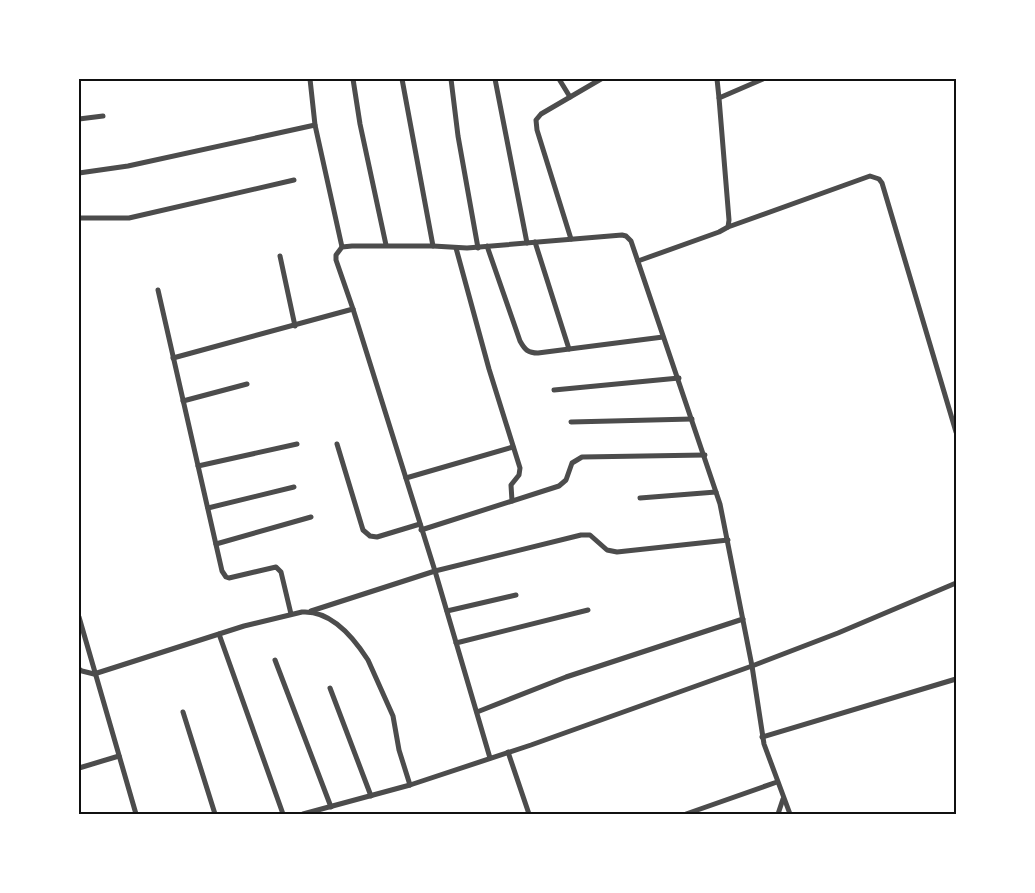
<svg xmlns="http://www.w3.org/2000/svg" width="1035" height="893" font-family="'Titillium Web',sans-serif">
<rect width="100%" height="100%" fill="#fff"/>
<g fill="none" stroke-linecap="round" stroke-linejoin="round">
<g stroke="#4c4c4c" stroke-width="5">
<path d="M310,79l5,46 27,122"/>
<path d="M353,79l7,45 26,121"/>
<path d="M402,79l31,167"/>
<path d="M451,79l7,57 20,112"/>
<path d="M495,79l32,164"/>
<path d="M559,79l11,18"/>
<path d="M717,79l2,19"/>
<path d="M79,119l24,-3"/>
<path d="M79,173l49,-7 187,-41"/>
<path d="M79,218h50l165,-38"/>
<path d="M728,227l142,-51 9,3 3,4 74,249"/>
<path d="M571,239l-34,-109 -1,-10 5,-6 60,-35"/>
<path d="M535,242l34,107"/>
<path d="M487,246l33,95c5,9 8,12 18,12l125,-16"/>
<path d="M456,248l33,121 31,99 -1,7 -8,10 1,16"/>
<path d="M280,256l15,70"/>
<path d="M638,261l81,-29 9,-5 1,-7 -10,-122 44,-19"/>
<path d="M158,290l64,281 4,6 3,1 47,-11 5,5 10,42"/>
<path d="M173,358l180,-49"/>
<path d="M554,390l125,-12"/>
<path d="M183,401l64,-17"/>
<path d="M571,422l121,-3"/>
<path d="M337,444l26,86 7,6 7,1 43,-13"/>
<path d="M198,466l99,-22"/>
<path d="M406,478l107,-31"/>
<path d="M640,498l76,-6"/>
<path d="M208,508l86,-21"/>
<path d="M421,530l138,-44 7,-6 6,-17 10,-6 123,-2"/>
<path d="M216,544l95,-27"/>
<path d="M311,611l124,-40 146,-36h9l17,15 10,2 111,-12"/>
<path d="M447,611l69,-16"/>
<path d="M79,617l57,197"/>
<path d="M219,634l64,180"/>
<path d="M456,643l132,-33"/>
<path d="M275,660l56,147"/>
<path d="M79,669l3,2 12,3 150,-48 58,-14c29,-2 52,26 66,48l25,56 6,34 11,35"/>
<path d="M330,688l41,108"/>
<path d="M183,712l32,102"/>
<path d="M477,712l89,-35 177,-58"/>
<path d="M762,737l194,-58"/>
<path d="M508,752l21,62"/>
<path d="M490,758l-55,-187 -82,-262 -17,-49v-5l6,-8 10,-1h81l34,2 155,-13 4,1 5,5 89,263 32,162 12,78 26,70"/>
<path d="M79,768l40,-12"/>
<path d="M303,814l107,-29 121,-40 221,-79 86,-33 118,-50"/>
<path d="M686,814l91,-32"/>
<path d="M778,814l5,-15"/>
</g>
</g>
<rect width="1035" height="893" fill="none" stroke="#ffffff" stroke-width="160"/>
<rect x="80" y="80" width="875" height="733" fill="none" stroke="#111" stroke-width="2"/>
</svg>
